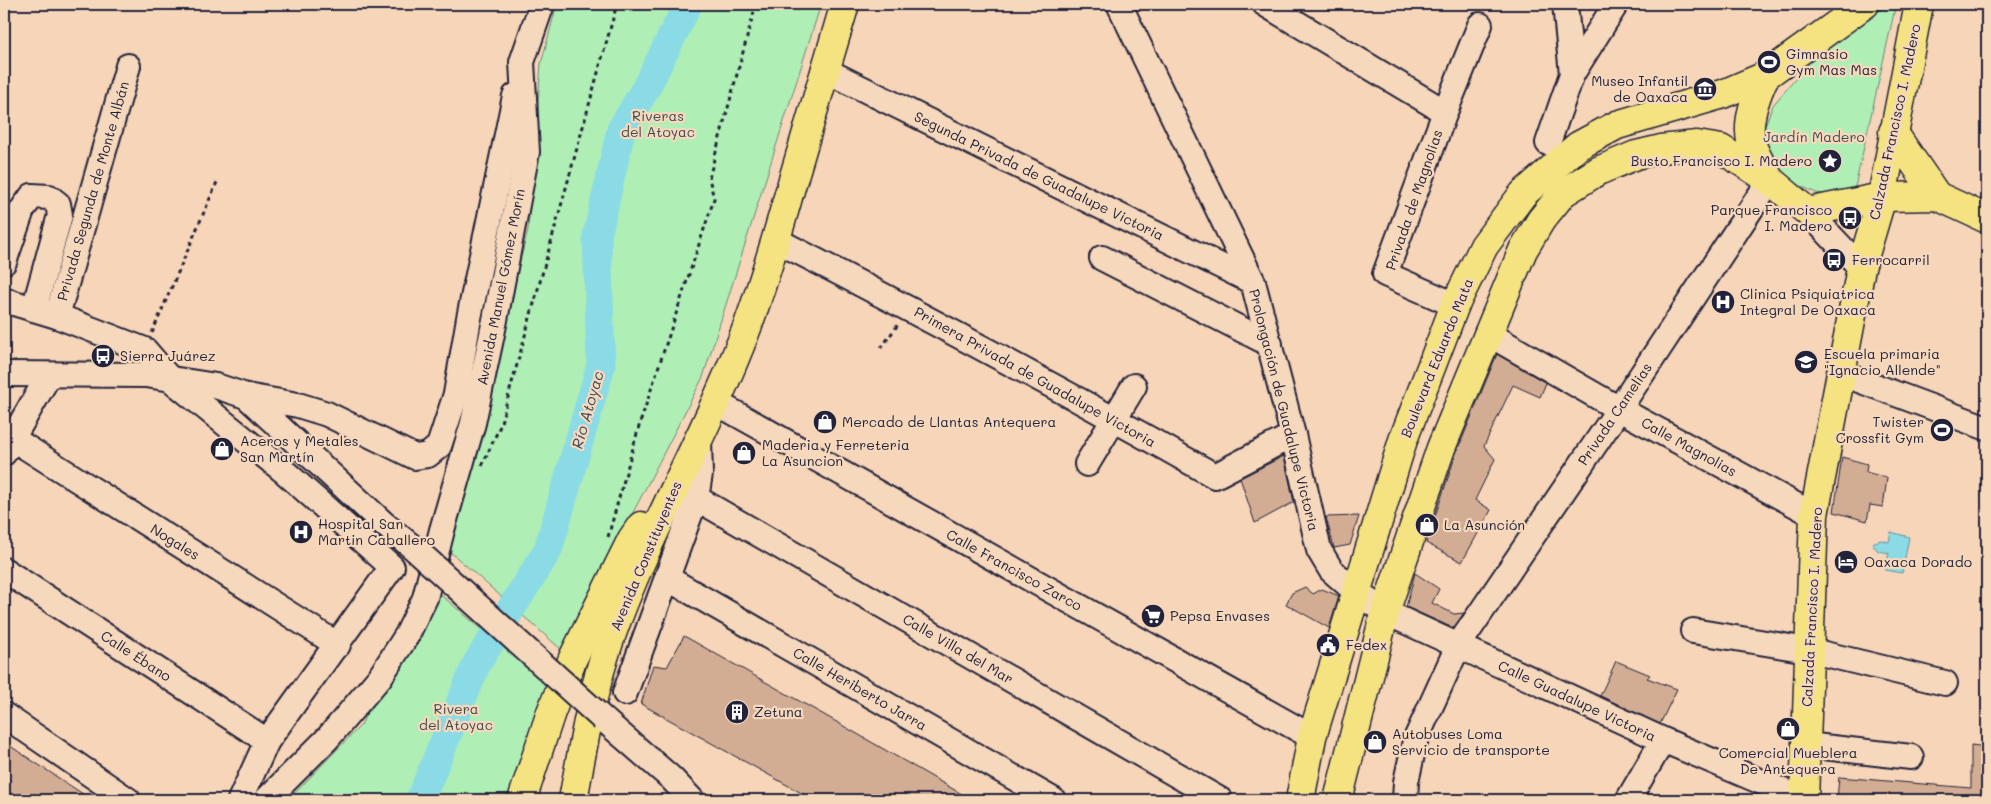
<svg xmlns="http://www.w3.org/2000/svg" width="1991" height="804" font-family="Mali,sans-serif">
<rect width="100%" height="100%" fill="#f7d5b8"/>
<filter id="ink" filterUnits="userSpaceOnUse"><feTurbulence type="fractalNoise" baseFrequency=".02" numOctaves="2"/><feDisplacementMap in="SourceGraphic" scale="10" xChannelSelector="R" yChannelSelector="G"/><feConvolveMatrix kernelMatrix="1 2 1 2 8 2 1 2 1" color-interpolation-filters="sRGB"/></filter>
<g filter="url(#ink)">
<g fill="#afeeb5" stroke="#688878">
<path d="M557,4h264l-118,373 -141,273 -115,-101 81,-319 13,-166z"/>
<path d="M1888,4h8l-41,183 -15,9 -24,-3 -32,-15 -20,-33v-17l9,-23 37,-43z"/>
<path d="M429,585l123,103 -35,112h-229l73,-75z"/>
</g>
<path fill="#8bdbe6" stroke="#6191a2" d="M1891,532l18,5 -7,36 -17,-3 4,-17 -11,-2 -6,-8 9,-3 8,2z"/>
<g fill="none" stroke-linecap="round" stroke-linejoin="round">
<path stroke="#8bdbe6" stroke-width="29" d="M420,800l57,-137 71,-113 53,-185 -4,-129 24,-106 25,-42 42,-84"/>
</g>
<g fill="#d2ad94" stroke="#22223b">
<path d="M1497,354l49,29 -6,14 -27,-12 -29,61 11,13 -20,41 16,10 -29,52 -36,-19 30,-89z"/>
<path d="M1284,456l10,46 -39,21 -15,-45z"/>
<path d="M1842,457l25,7 -1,8 21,6 -4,29 -13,-2 -3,16 -33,-9z"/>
<path d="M1359,516l-9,29 -16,3 -8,-31z"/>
<path d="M1415,573l24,16 -7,14 22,11 10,-1 -11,15 -47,-21z"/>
<path d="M1305,587l8,7 9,-5 17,7 -10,32 -43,-24 6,-11z"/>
<path d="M684,636l149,84 139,80h-158l-173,-96 12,-39 14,2z"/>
<path d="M1616,661l34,14 -3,3 30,11 -17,35 -60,-28z"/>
<path d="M4,742l88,58h-88z"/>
<path d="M1971,745l16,2v53h-150l2,-23 132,11z"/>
</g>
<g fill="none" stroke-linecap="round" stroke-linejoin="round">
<g stroke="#22223b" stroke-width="28">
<g id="minor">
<path d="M1119,4l134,278 40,153 26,115 12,20 25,22 29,20 278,128 141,60"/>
<path d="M1265,4l180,108"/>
<path d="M825,70l428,212"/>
<path d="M1572,74l44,-70"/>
<path d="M1548,143l24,-69 -7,-70"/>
<path d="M1808,212l53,56"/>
<path d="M776,240c148,76 294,154 439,236l78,-41"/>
<path d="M1102,258l168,86"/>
<path d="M4,262l18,-52 10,-14 17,1 9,7 2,11 -26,94"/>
<path d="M4,300l53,16 88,34 24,28 117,95 106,94 -125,174 -27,59"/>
<path d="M1455,305l-70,-31 60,-162 35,-87"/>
<path d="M57,316l71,-250"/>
<path d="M1487,333l132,76 195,106"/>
<path d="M1840,373l147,55"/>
<path d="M4,374l142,1 70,11 30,10 137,127 33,27"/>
<path d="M246,396l52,9 29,9 88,43 13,-2 11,-9 17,-52 13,-76 46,-222"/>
<path d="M717,403l595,334"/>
<path d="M13,439l325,206"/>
<path d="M4,453l45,-78"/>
<path d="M1087,464l47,-78"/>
<path d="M696,498l524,302"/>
<path d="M4,570l263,171"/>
<path d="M667,578l386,222"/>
<path d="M1693,631l115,19 137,33"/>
<path d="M625,693l71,-195 4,-24 -1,-33"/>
<path d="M4,715l124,85"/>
<path d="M603,719l68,59 21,22"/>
<path d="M1806,745l105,12"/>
<path d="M266,800l61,-61 53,-62 27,-42 18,-37 17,-68 31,-107 22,-103 32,-168 -5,-90 20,-58"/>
<path d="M1405,800l1,-18 9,-41 43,-95 161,-237 151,-229"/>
<path d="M1628,800l35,-60"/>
</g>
</g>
<g stroke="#22223b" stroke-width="31">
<g id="major">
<path d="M1765,76c-9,19 -20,47 -13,69 4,12 12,24 18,35"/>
<path d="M1893,132l44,64"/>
<path d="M522,800l29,-88 22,-54 59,-119 9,-13"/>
<path d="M573,800c10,-54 19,-109 37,-161 38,-108 98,-207 138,-314 17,-47 31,-95 44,-142 18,-60 35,-120 53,-179"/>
<path d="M1300,800l12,-63 91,-297 52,-135 29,-59 39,-52 55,-48 39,-21 106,-31 42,-18 100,-72"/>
<path d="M1338,800l47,-188 56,-164 82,-198 18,-30 22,-27 35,-22 38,-16 25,-6 36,-4 24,4 49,31 38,32 74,-15 55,-1 50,23"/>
<path d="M1804,800l10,-285 47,-247 21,-71 37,-193"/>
</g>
</g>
<g stroke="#22223b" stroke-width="3" stroke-dasharray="4 4" stroke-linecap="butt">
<path d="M152,333l65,-151"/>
<path d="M881,348l18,-25"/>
<path d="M482,466l18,-40 117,-422"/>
<path d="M608,537l32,-114 74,-224 -5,-21 47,-174"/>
</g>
<use href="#minor" stroke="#f6d8bc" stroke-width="24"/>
<use href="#major" stroke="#f5e382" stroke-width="28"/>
<g stroke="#22223b" stroke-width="28" stroke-linecap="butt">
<path id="minor-bridge" d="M416,550l187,169"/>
</g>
<use href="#minor-bridge" stroke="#f6d8bc" stroke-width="24"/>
</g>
</g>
<defs>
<g id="stadium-disc" transform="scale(1.25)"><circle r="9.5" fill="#22223b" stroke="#f6d8bc"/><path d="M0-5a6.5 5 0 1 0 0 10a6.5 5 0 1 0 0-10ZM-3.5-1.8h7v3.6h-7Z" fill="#fff"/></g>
<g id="museum-disc" transform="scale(1.25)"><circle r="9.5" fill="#22223b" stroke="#f6d8bc"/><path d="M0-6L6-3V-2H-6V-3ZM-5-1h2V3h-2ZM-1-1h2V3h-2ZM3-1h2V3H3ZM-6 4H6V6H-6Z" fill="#fff"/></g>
<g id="sight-disc" transform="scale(1.25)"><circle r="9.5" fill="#22223b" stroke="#f6d8bc"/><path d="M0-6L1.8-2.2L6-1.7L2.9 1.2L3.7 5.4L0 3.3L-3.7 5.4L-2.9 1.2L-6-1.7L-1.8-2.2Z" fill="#fff"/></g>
<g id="bus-disc" transform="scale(1.25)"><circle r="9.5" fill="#22223b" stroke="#f6d8bc"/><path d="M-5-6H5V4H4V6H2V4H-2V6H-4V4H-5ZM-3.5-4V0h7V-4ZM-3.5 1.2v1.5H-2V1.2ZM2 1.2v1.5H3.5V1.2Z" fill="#fff"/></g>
<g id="hospital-disc" transform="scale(1.25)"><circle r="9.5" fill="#22223b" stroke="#f6d8bc"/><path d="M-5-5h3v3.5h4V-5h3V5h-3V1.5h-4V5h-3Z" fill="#fff"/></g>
<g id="school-disc" transform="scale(1.25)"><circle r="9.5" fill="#22223b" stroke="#f6d8bc"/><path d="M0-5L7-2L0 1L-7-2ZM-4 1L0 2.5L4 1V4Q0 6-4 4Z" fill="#fff"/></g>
<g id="shop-disc" transform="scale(1.25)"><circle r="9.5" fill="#22223b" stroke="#f6d8bc"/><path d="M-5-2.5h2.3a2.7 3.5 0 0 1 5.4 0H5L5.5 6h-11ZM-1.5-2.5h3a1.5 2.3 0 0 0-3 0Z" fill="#fff"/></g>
<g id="hotel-disc" transform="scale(1.25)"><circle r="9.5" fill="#22223b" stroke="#f6d8bc"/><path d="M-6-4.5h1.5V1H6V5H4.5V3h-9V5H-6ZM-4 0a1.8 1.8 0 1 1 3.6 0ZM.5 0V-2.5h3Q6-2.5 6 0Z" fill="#fff"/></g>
<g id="supermarket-disc" transform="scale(1.25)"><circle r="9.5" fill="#22223b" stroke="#f6d8bc"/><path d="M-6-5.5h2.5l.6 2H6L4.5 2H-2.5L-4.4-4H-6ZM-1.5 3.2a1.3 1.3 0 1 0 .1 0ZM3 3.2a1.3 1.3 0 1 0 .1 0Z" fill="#fff"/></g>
<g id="civic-disc" transform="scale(1.25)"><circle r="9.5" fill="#22223b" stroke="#f6d8bc"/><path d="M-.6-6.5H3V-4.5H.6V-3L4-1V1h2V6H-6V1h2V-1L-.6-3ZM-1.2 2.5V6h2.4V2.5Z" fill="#fff"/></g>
<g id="building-disc" transform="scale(1.25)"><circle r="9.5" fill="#22223b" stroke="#f6d8bc"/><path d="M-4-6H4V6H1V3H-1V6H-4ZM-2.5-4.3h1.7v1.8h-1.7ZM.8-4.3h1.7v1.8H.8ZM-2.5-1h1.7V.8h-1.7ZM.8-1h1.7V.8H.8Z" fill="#fff"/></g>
</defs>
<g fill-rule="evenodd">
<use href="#stadium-disc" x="1769" y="62"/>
<use href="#museum-disc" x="1705" y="89"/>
<use href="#sight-disc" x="1830" y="161"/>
<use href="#bus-disc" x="1850" y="218"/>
<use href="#bus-disc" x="1834" y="260"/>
<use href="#hospital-disc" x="1723" y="302"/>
<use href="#bus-disc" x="103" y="356"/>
<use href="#school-disc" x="1806" y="362"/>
<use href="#shop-disc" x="825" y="422"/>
<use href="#stadium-disc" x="1942" y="430"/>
<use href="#shop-disc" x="222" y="449"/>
<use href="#shop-disc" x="744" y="453"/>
<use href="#shop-disc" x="1427" y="525"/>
<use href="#hospital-disc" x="301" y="532"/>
<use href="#hotel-disc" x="1846" y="562"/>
<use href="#supermarket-disc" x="1153" y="616"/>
<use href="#civic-disc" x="1328" y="645"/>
<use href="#building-disc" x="737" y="712"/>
<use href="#shop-disc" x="1788" y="729"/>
<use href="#shop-disc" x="1375" y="742"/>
</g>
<g text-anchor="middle" stroke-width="4.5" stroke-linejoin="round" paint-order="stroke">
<g font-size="14" fill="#22223b" stroke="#f6d8bc" text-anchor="start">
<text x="1786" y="59">Gimnasio<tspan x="1786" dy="16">Gym Mas Mas</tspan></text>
<text x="1688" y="86" text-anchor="end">Museo Infantil<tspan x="1688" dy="16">de Oaxaca</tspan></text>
<text x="1812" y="166" text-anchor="end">Busto Francisco I. Madero</text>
<text x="1832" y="215" text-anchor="end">Parque Francisco<tspan x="1832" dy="16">I. Madero</tspan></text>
<text x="1852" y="265">Ferrocarril</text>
<text x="1740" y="299">Clinica Psiquiatrica<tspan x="1740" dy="16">Integral De Oaxaca</tspan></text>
<text x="1824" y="359">Escuela primaria<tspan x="1824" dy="16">"Ignacio Allende"</tspan></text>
<text x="120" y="361">Sierra Juárez</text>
<text x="842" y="427">Mercado de Llantas Antequera</text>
<text x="1924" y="427" text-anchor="end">Twister<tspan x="1924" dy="16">Crossfit Gym</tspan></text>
<text x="240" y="446">Aceros y Metales<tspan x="240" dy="16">San Martín</tspan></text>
<text x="762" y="450">Maderia y Ferreteria<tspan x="762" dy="16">La Asuncion</tspan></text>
<text x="318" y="529">Hospital San<tspan x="318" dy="16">Martin Caballero</tspan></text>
<text x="1444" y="530">La Asunción</text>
<text x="1864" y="567">Oaxaca Dorado</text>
<text x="1170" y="621">Pepsa Envases</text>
<text x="1346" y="650">Fedex</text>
<text x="754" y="717">Zetuna</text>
<text x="1392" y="739">Autobuses Loma<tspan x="1392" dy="16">Servicio de transporte</tspan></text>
<text x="1788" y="758" text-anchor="middle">Comercial Mueblera<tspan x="1788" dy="16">De Antequera</tspan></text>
</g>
<g font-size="14" fill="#3e4b53" stroke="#f6d8bc">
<text x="658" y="121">Riveras<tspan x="658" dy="16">del Atoyac</tspan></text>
<text x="1814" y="142">Jardín Madero</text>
<text x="456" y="714">Rivera<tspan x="456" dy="16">del Atoyac</tspan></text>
</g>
<g font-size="14" fill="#22223b" stroke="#f6d8bc">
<text transform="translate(1895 122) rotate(-78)" y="5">Calzada Francisco I. Madero</text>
<text transform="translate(1039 176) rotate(26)" y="5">Segunda Privada de Guadalupe Victoria</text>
<text transform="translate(93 191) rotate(-74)" y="5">Privada Segunda de Monte Albán</text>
<text transform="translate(1414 200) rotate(-71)" y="5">Privada de Magnolias</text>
<text transform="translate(501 287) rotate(-79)" y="5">Avenida Manuel Gómez Morín</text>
<text transform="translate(1437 358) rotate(-68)" y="5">Boulevard Eduardo Mata</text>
<text transform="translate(1035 377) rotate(29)" y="5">Primera Privada de Guadalupe Victoria</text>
<text transform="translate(1284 410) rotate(76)" y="5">Prolongación de Guadalupe Victoria</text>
<text transform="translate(1615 414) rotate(-56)" y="5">Privada Camelias</text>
<text transform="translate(1689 447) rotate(29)" y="5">Calle Magnolias</text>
<text transform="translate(175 542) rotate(32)" y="5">Nogales</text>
<text transform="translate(646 556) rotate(-67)" y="5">Avenida Constituyentes</text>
<text transform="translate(1014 570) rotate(29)" y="5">Calle Francisco Zarco</text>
<text transform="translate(1812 607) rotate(-87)" y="5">Calzada Francisco I. Madero</text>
<text transform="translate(958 649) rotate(30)" y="5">Calle Villa del Mar</text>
<text transform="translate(136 656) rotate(33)" y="5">Calle Ébano</text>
<text transform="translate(860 689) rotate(30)" y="5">Calle Heriberto Jarra</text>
<text transform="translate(1577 701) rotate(25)" y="5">Calle Guadalupe Victoria</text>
</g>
<g font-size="15" font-style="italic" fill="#37475d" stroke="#f6d8bc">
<text transform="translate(588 410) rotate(-74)" y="5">Río Atoyac</text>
</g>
</g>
<rect width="1991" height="804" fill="none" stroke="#f6d8bc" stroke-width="20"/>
<rect x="10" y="10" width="1971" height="784" fill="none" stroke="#22223b" stroke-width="2" filter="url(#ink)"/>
</svg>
